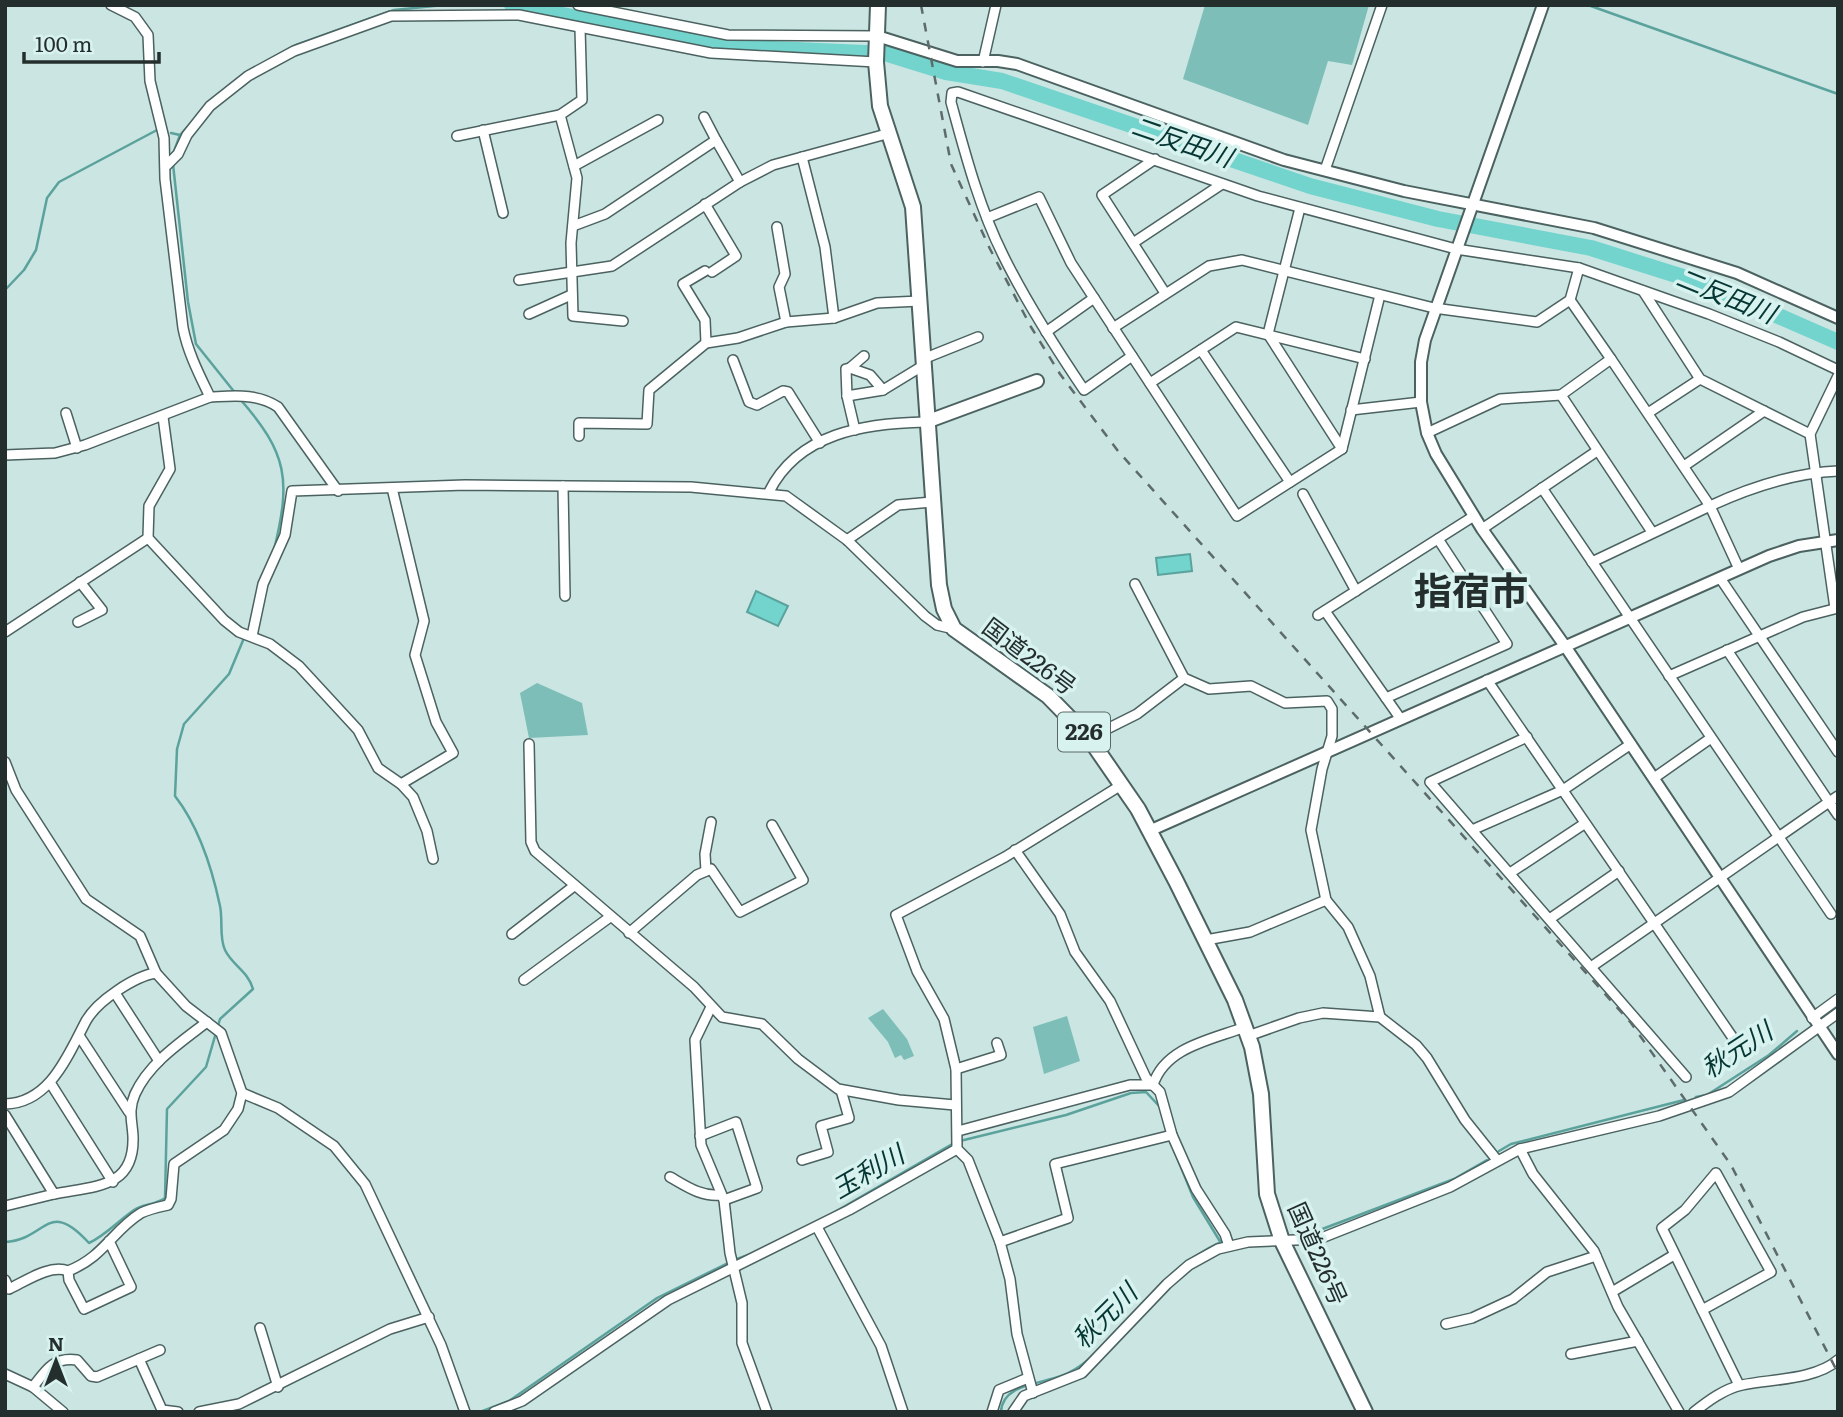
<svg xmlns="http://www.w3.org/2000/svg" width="1843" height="1417" font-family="Literata,'Noto Sans JP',serif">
<rect width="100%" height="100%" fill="#cae5e2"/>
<g fill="#7ebeb9">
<path d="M1205,5h164l-17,60 -24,-4 -20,64 -125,-46z"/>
<path d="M537,683l45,20 6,32 -59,3 -9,-45z"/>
<path d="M883,1009l24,30 7,17 -10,4 -3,-5 -6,3 -7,-16 -20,-24z"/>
<path d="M1067,1016l13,45 -36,13 -11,-47z"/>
</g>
<g fill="#72d4cd" stroke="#5ba29d" stroke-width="2">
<path d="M1190,554l2,17 -34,4 -2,-17z"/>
<path d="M756,591l32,15 -10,20 -31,-14z"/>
</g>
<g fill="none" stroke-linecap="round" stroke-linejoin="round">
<g stroke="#5ba29d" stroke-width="2.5">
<path d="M1588,5l250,89"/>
<path d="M256,67l40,-22 98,-35 50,-5"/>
<path d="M171,133l9,2 11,-12"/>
<path d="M173,154l7,-19"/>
<path d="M173,164l15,138 8,42 40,50"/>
<path d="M5,290l19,-20 12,-20 11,-52 12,-16 98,-52"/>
<path d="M240,399c48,55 51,81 34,151"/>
<path d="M262,578l8,-19"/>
<path d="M1696,1097l11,-2 62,-40 28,-24"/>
<path d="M1170,1140l23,57 28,46"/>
<path d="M960,1141l106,-26 65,-22 15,-1 14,15"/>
<path d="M1499,1151l12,-7 173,-44"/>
<path d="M826,1217l128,-74"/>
<path d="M1317,1231l137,-52 33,-19"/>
<path d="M5,1242c42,-2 42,-45 84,1 17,-8 29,-22 45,-33 9,-6 21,-5 31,-12l2,-89 39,-42 14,-48 33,-30c-5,-18 -21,-24 -28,-39 -6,-12 -2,-31 -5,-44 -8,-38 -21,-79 -45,-110l2,-47 7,-25 45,-50 15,-36"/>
<path d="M734,1260l17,-6"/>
<path d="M480,1412l29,-11 148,-103 71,-35"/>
<path d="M1001,1412c1,-28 40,-28 60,-36 9,-3 20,-10 28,-17 50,-41 68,-87 132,-117"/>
</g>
<path stroke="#72d4cd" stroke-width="16" d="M512,5l212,42 164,7 58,18 56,9 308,105 128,33 153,29 114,36 133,58"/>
<g stroke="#4b6260" stroke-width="12">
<g id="minor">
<path d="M111,5l24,12 13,18 2,46 14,57 1,41 18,149c5,25 16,46 27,69 24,-1 47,-4 68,10l60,84"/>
<path d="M578,5l150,30 149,1"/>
<path d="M580,28l2,72 -22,15 17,63 -6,65 2,73 50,5"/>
<path d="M983,62l13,-57"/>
<path d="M704,117l12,23"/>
<path d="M483,130l20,83"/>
<path d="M457,136l103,-21"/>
<path d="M802,157l23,90 9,71"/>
<path d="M1155,159l-53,36 63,98"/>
<path d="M167,165l11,-11 9,-19 23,-29 38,-30 46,-25 97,-35 128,-1 192,38 165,9"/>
<path d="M574,166l84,-46"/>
<path d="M1325,170l57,-165"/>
<path d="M705,204l31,52 -24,16"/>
<path d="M1300,208l-32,126 74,115"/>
<path d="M987,218l52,-21 32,66 166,253 105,-67 38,-154"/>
<path d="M573,226l32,-12 111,-74 24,42"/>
<path d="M777,227l8,47 -6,13 7,35"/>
<path d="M1133,243l89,-59"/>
<path d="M705,271l-22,13 22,36 1,23"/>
<path d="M519,280l93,-14 128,-84 33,-17 117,-32"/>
<path d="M1643,291l57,88 110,55"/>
<path d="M529,314l42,-19"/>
<path d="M1113,328l96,-62 33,-6 192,48 103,14 33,-22 9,-32"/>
<path d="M1046,332l48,-34"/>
<path d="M1201,350l89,132"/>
<path d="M1132,356l-48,34c-29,-43 -58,-88 -81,-135 -24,-48 -38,-102 -52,-153l1,-9 6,-1 300,104 198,53 123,19 130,46 70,28 59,28"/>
<path d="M923,359l55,-22"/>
<path d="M1611,359l99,147c41,-19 83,-33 128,-35"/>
<path d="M733,360l16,42 8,3 26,-14 5,1 32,51"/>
<path d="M850,368l14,-12"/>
<path d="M1150,383l86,-56 129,32"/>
<path d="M1561,395l50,-36 -41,-59"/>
<path d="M847,396l-1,-27 4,-1 20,7 13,15"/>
<path d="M1351,410l70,-8"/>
<path d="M66,413l11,35"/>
<path d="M1648,413l52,-34"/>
<path d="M163,417l7,52 -21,37 -1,32 76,82 15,12 31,12 29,22 59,64 20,38 23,16 12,13 14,34 6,28"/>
<path d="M855,430l-8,-34 36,-6 41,-25"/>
<path d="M1427,433l73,-34 61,-4 91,137"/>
<path d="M579,436v-13l68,1 2,-34 57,-47 32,-5 48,-16 48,-4 43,-15 43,-2"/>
<path d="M5,455l50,-2 30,-8 125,-48"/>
<path d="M1684,466l80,-55"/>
<path d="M563,486l2,110"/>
<path d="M392,488l32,133 -9,34 21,67 17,31 -52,31"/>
<path d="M1542,488l289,426"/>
<path d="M769,492c29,-59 96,-69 157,-70"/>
<path d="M1303,494l53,97"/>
<path d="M1482,529l115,-78"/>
<path d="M847,540l51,-35 34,-3"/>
<path d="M1592,562l118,-56 29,63"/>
<path d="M1720,578l118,174"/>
<path d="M1135,584l49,94 25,11 42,-3 34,17 42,-2 5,8v27l-10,33 -11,61 15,70 22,27 22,49 10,41"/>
<path d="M1835,608l-25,-174 28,-58"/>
<path d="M1325,611l75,107"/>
<path d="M1318,615l156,-99"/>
<path d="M78,622l24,-12 -22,-28"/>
<path d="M5,632l143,-94"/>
<path d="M252,636l11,-52 22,-49 7,-44 173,-6 226,2 95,9 61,44 78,76 12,9 17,4"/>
<path d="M1669,676l134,-59 35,-9"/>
<path d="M1487,680l246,358"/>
<path d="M1386,698l121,-54 -69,-105"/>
<path d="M1527,737l-97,45 256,295"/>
<path d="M1089,738l48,-24 47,-36"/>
<path d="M529,744l2,98 4,9 159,136 28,30 40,7 36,35 40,30 61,11 56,5"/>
<path d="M5,762l11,28 70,109 54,37 16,37 30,33 35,27 21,60 -4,16 -14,21 -50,34 -3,35 -3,6c-9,2 -19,4 -27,8 -29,18 -37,44 -73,58l1,9 15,29 47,-22 -22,-46"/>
<path d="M1654,778l57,-40"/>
<path d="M1838,796l-9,6 9,13"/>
<path d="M1472,830l91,-40 68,-46"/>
<path d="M1015,850l45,64 15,38 35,49 36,77 14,14 12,43 24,54 29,45 4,12"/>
<path d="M706,871l-1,-17 6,-32"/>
<path d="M1510,873l74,-49"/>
<path d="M1551,918l68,-47"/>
<path d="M629,933l68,-58 14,-6 29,43 63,-32 -31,-55"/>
<path d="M512,934l62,-48"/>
<path d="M1206,940l44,-8 76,-32"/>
<path d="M1591,967l238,-165 -102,-152"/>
<path d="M524,980l86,-63"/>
<path d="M115,993l44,68"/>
<path d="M711,1007l-16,33 6,105 23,55 6,53 12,50v40l25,69"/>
<path d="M1812,1018l26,-19"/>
<path d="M1248,1036l51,-18 24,-5 57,4 36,28 11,13 38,62 32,40"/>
<path d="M80,1037l49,75"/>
<path d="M956,1069l45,-14 -4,-12"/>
<path d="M51,1084l62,98"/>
<path d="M1153,1085c12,-38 58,-45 92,-58"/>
<path d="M242,1093l36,15 56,38 31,38 76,161 24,67"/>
<path d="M5,1104c45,-1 63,-49 81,-83 11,-20 49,-45 70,-48"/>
<path d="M5,1115l49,79c40,-8 81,-5 79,-58 -1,-16 -5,-26 2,-42 14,-31 46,-52 72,-72"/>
<path d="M958,1131l172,-46h23"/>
<path d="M700,1136l36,-14 21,66 -33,12"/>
<path d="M1520,1149l13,25 61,77 24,56 61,105"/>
<path d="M802,1160l26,-8 -7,-26 28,-8 -8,-28"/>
<path d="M670,1177c16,9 31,20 51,18"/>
<path d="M5,1206l49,-12"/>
<path d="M817,1227l64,119 22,66"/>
<path d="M1000,1242l68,-24 -13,-54 117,-29"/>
<path d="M5,1280l4,9c17,-8 41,-25 59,-18"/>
<path d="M1612,1292l62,-37"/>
<path d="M1702,1310l69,-38 -55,-99 -31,37 -23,18 77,157"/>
<path d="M1446,1324l26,-6 41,-19 34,-27 49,-16"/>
<path d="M260,1328l18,59"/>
<path d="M1571,1354l67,-13"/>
<path d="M139,1359l21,-9"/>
<path d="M5,1374l28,13"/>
<path d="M1033,1393l-16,-59 -7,-55 -10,-37 -32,-82 -11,-11 -1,-80 -12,-50 -27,-48 -21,-56 109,-58 118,-73"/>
<path d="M63,1412l-30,-25c13,-17 20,-30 44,-27l14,16 6,1 42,-18 23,51 16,2"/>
<path d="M199,1412l40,-8 151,-75 39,-12"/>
<path d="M494,1412l28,-11 146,-101 181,-90 108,-61"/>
<path d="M992,1412l7,-22 29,-12"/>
<path d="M1013,1412l11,-16 58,-23 85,-89 22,-19 29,-16 30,-7 71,-3 131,-52 70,-38 139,-33 70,-24 109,-79"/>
<path d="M1694,1412c14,-11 30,-23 48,-27 29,-6 73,-5 96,-25"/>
</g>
</g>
<g stroke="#4b6260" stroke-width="14">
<g id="tertiary">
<path d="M1543,5l-118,335 -4,22v40l6,31 9,21 46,75 83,117 273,408"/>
<path d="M877,36l80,25h41l19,3 267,96 120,31 190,37 143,45 101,45"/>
<path d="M1149,831l620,-275 30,-10 39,-6"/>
</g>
</g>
<g stroke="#4b6260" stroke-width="16">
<path id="secondary" d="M926,422l111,-41"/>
</g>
<g stroke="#4b6260" stroke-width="18">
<path id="trunk" d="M878,5l-2,57 4,44 33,101 26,378 5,24 10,20 94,67 41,42 49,71 38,72 59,119 17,47 9,47 6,100 15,47 83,171"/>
</g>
<use href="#minor" stroke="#fff" stroke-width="9"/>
<use href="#tertiary" stroke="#fff" stroke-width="10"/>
<use href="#secondary" stroke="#fff" stroke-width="12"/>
<use href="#trunk" stroke="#fff" stroke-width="14"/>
<path stroke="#5d6c6b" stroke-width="2.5" stroke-dasharray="9 9" stroke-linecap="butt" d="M921,5l30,159 39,85 41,78 29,47 58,77 513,572 100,142 107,208"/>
</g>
<g text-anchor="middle" stroke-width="7" stroke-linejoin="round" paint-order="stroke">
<rect fill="#d7f2ef" stroke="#5a6967" stroke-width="2" x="1058" y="712.5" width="52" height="39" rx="5"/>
<g font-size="23" font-weight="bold" fill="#242e2d">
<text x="1084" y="740">226</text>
</g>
<g font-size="24" fill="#242e2d" stroke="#d7f2ef">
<text transform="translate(1029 657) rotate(37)" y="8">国道226号</text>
<text transform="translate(1317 1254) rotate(66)" y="8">国道226号</text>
</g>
<g font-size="26" font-style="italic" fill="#053633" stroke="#d7f2ef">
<text transform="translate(1182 142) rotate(19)" y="9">二反田川</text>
<text transform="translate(1726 296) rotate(22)" y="9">二反田川</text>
<text transform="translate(1737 1050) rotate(-33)" y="9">秋元川</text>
<text transform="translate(868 1172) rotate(-30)" y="9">玉利川</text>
<text transform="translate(1105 1316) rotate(-45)" y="9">秋元川</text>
</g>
<g font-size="38" font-weight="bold" fill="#242e2d" stroke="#d7f2ef">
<text x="1471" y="605">指宿市</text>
</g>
</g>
<rect width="1843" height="1417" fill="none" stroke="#242e2d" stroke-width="14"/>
<g transform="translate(56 1361)" stroke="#d7f2ef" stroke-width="5" paint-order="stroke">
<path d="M0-5L12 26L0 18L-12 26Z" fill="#242e2d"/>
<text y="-10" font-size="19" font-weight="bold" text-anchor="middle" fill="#242e2d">N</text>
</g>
<path d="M24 52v10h135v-10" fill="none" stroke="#242e2d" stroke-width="3.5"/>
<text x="35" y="52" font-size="21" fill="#242e2d" stroke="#d7f2ef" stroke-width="5" paint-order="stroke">100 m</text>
</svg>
